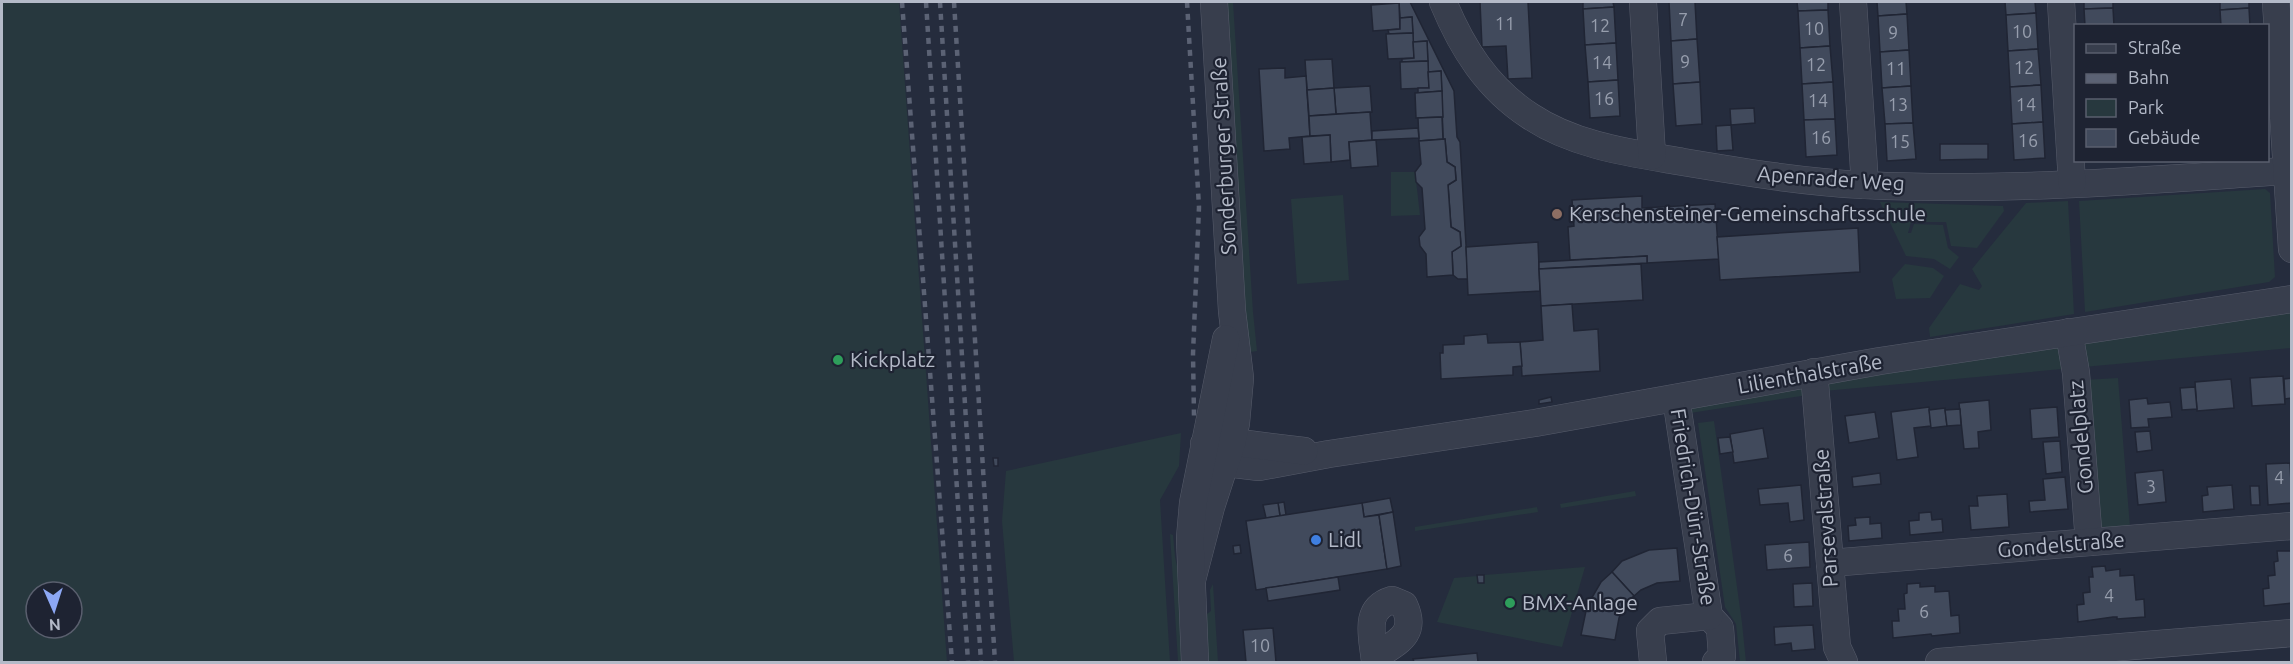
<svg xmlns="http://www.w3.org/2000/svg" width="2293" height="664" font-family="Ubuntu,sans-serif">
<rect width="100%" height="100%" fill="#252c3d"/>
<g fill="#27383e" fill-rule="evenodd">
<path d="M2,2h897l48,660h-945zM36,592h36v36h-36z"/>
<path d="M1224,2h9l20,310 4,39 -7,1 -8,-41z"/>
<path d="M1391,172h24l5,43 -29,1z"/>
<path d="M2265,189l5,4 5,84 -6,5 -184,30 -6,-111z"/>
<path d="M1343,195l6,85 -52,4 -6,-85z"/>
<path d="M2068,201l6,113 -144,23 -1,-9 31,-44 19,6 3,-4 -10,-17 54,-66z"/>
<path d="M1880,202l123,4 1,5 -27,37 -26,-2 -5,-24h-35l-3,11h3l3,-9 29,1 5,23 11,9 -9,12 -16,-10 -28,-3z"/>
<path d="M1905,264l28,4 11,8 -14,22 -34,1 -4,-20z"/>
<path d="M2291,308v40l-467,43 9,-14z"/>
<path d="M2118,378l12,149 -34,3 -12,-150z"/>
<path d="M1796,384l12,11 -118,18 6,-10z"/>
<path d="M1714,421l28,202 4,39h-6l-4,-38 -11,-17 -27,-184z"/>
<path d="M1181,433l-2,33 -19,34 10,162h-156l-12,-141 4,-50z"/>
<path d="M1635,491l1,5 -75,12 -1,-4z"/>
<path d="M1537,507l1,5 -123,19v-4z"/>
<path d="M1170,534l3,1 2,22 6,26 5,79h-8z"/>
<path d="M1585,567l-23,80 -125,-25 17,-44 23,-2v7h7v-8z"/>
<path d="M1213,584l5,78h-13l-3,-44 9,-7 -1,-21z"/>
</g>
<g fill="#414a5c" stroke="#202534" stroke-width="1.5">
<path d="M1373,2h26v1l-26,1z"/>
<path d="M1399,2h11l44,89 3,46 3,5 8,137h-10l-5,-4 -1,-23 9,-6 -1,-14 -9,-5 -3,-42 8,-5 -1,-13 -8,-5 -2,-23h-2l-2,-68 -13,1 -1,-31 -14,1 -1,-25 -12,1z"/>
<path d="M1480,2h48l4,76 -24,1 -2,-33 -24,1z"/>
<path d="M1583,2h30l1,5 -31,2z"/>
<path d="M1669,2h26l2,37 -26,2z"/>
<path d="M1797,2h31v8l-30,1z"/>
<path d="M1877,2h29l1,12 -29,2z"/>
<path d="M2005,2h30l1,11 -30,2z"/>
<path d="M2084,2h29v6l-29,1z"/>
<path d="M2220,2h29v6l-29,2z"/>
<path d="M1399,3l1,26 -27,2 -2,-26z"/>
<path d="M1614,7l2,36 -31,2 -2,-36z"/>
<path d="M2113,8l1,18h-29l-1,-17z"/>
<path d="M2249,8l1,18h-29l-1,-16z"/>
<path d="M1828,10l2,36 -30,2 -2,-37z"/>
<path d="M2036,13l2,36 -30,2 -2,-36z"/>
<path d="M1907,14l2,36 -29,2 -2,-36z"/>
<path d="M1412,17l1,16 -24,1 -1,-4 12,-1v-11z"/>
<path d="M1413,33l1,25 -26,1 -2,-25z"/>
<path d="M1697,39l3,43 -27,2 -2,-43z"/>
<path d="M1427,41l1,20 -26,1v-3l12,-1 -1,-16z"/>
<path d="M1616,43l2,37 -30,2 -3,-37z"/>
<path d="M1830,46l3,36 -31,2 -2,-36z"/>
<path d="M2038,49l3,36 -31,2 -2,-36z"/>
<path d="M1909,50l2,36 -29,2 -2,-36z"/>
<path d="M1332,59l2,29 -27,2 -2,-30z"/>
<path d="M1428,61l1,27 -28,1 -1,-27z"/>
<path d="M1285,68v10l21,-2 4,60 -21,2 1,11 -26,2 -5,-82z"/>
<path d="M1441,71l1,20 -24,2v-5h11l-1,-16z"/>
<path d="M1618,80l2,36 -30,2 -2,-36z"/>
<path d="M1700,82l2,42 -26,2 -3,-42z"/>
<path d="M1833,82l2,37 -31,1 -2,-36z"/>
<path d="M2041,85l2,37 -31,2 -2,-37z"/>
<path d="M1370,86l2,26 -36,2 -2,-26z"/>
<path d="M1911,86l2,37 -28,1 -3,-36z"/>
<path d="M1334,88l2,26 -27,2 -2,-26z"/>
<path d="M1442,91l1,26 -27,1 -1,-25z"/>
<path d="M1754,108l1,15 -24,2 -1,-16z"/>
<path d="M1370,112l2,28 -23,2 1,18 -19,2 -1,-27 -20,1 -1,-20z"/>
<path d="M1442,117l1,22 -24,2 -1,-23z"/>
<path d="M1835,119l2,36 -31,2 -2,-37z"/>
<path d="M2043,122l2,36 -31,2 -2,-36z"/>
<path d="M1913,123l3,36 -29,2 -2,-37z"/>
<path d="M1731,125l2,25 -16,1 -1,-25z"/>
<path d="M1418,128l1,10 -47,2v-9z"/>
<path d="M1330,135l1,27 -27,2 -2,-27z"/>
<path d="M1445,139l2,23 8,5 1,13 -8,5 3,42 9,5 1,14 -9,6 1,23 -26,2 -1,-23 -6,-8 -1,-9 6,-8 -3,-41 -6,-6 -1,-10 6,-8 -2,-23z"/>
<path d="M1376,140l2,26 -27,2 -2,-26z"/>
<path d="M1940,144h48v15l-48,1z"/>
<path d="M1642,196v12l73,-4 4,55 -72,4v-7l-77,4 -2,-33 6,-1 -2,-26z"/>
<path d="M1858,228l2,44 -140,8 -3,-43z"/>
<path d="M1538,242l2,49 -72,4 -2,-48z"/>
<path d="M1647,256v7l-108,6v-7z"/>
<path d="M1641,264l2,36 -102,6 -2,-37z"/>
<path d="M1572,304l2,27 24,-2 2,42 -78,5 -2,-34 23,-2 -2,-34z"/>
<path d="M1487,334l1,9 32,-1 2,24 -9,1v8l-72,4 -1,-26h3v-8l21,-1v-8z"/>
<path d="M2283,376l2,28 -33,2 -2,-28z"/>
<path d="M2292,378v20l-7,1 -1,-20z"/>
<path d="M2231,379l3,29 -37,3 -2,-29z"/>
<path d="M2195,387l2,22 -15,1 -2,-22z"/>
<path d="M1551,397l1,5 -13,2v-4z"/>
<path d="M2147,398l1,6 22,-2 2,15 -24,2 1,8 -18,1 -2,-28z"/>
<path d="M1989,400l2,30 -13,2 1,16 -15,1 -5,-46z"/>
<path d="M1929,407l2,19 -17,2 4,29 -21,3 -6,-48z"/>
<path d="M2057,407l2,30 -27,2 -2,-30z"/>
<path d="M1945,408l2,18 -16,2 -2,-18z"/>
<path d="M1960,409l1,16 -14,1 -2,-16z"/>
<path d="M1875,412l4,26 -30,5 -4,-27z"/>
<path d="M1763,428l5,30 -34,5 -4,-29z"/>
<path d="M2150,431l2,19 -15,2 -2,-20z"/>
<path d="M1730,437l3,15 -13,2 -2,-16z"/>
<path d="M2060,441l2,31 -16,2 -3,-32z"/>
<path d="M993,458h5v8h-4z"/>
<path d="M2290,463l2,40 -24,2 -2,-41z"/>
<path d="M2163,470l3,32 -28,3 -3,-32z"/>
<path d="M1880,473l1,11 -28,3 -1,-10z"/>
<path d="M2065,477l3,32 -38,3 -1,-11 16,-1 -2,-21z"/>
<path d="M1801,485l3,35 -14,2 -2,-19 -28,2 -2,-16z"/>
<path d="M2232,485l2,24 -31,3 -1,-16 6,-1 -1,-8z"/>
<path d="M2250,486h9l1,19h-9z"/>
<path d="M2007,494l2,33 -38,3 -2,-24h9l-1,-10z"/>
<path d="M1390,498l3,14 -29,5 -2,-14z"/>
<path d="M1284,502l2,13 -6,1 -2,-13z"/>
<path d="M1278,503l2,13 -14,2 -3,-13z"/>
<path d="M1362,503l2,14 15,-2 8,54 -131,21 -10,-69z"/>
<path d="M1393,512l8,54 -14,3 -8,-54z"/>
<path d="M1931,512l1,8 10,-1 1,13 -33,3 -1,-14 10,-1v-7z"/>
<path d="M1870,517v7l11,-1 1,15 -33,3 -1,-15 8,-1 -1,-7z"/>
<path d="M1809,542l1,25 -43,3 -2,-25z"/>
<path d="M1240,545l1,8 -7,1 -1,-8z"/>
<path d="M1677,548l3,33 -23,2 -16,7 -7,6 -22,-24 10,-11 27,-11z"/>
<path d="M2277,551h14l1,52 -28,3 -1,-17 6,-1 -1,-12 7,-1 -1,-13 4,-1z"/>
<path d="M2105,566l1,5 14,-2v7l14,-1 2,25 8,-1 1,18 -28,2v-2h-4l-35,5 -1,-17 7,-1 -1,-11 7,-1 -1,-15h4l-1,-10z"/>
<path d="M1612,572l22,24 -7,6 -8,16 -4,22 -34,-5 6,-29 14,-24z"/>
<path d="M1477,575h7v8h-6z"/>
<path d="M1338,577l2,13 -72,11 -2,-13z"/>
<path d="M1812,583l1,23 -19,1 -1,-23z"/>
<path d="M1920,583v4l15,-1v6l14,-1 2,25 8,-1 1,18 -28,3 -1,-2 -38,4 -1,-17h7l-1,-12h7l-1,-15 3,-1v-9z"/>
<path d="M1813,625l2,24 -23,2 -1,-8 -16,2 -1,-18z"/>
<path d="M1273,628l3,34h-30l-3,-32z"/>
<path d="M1477,653l1,9h-64l-1,-3z"/>
</g>
<g fill="none" stroke-linecap="round" stroke-linejoin="round">
<g stroke="#575c6b" stroke-width="28">
<g id="minor">
<path d="M1443,2c19,46 44,86 87,114 45,30 101,37 153,46 60,10 120,20 182,23 140,7 281,-5 421,-14"/>
<path d="M1643,2l9,154"/>
<path d="M1853,2l12,183"/>
<path d="M2061,2l11,181"/>
<path d="M2276,2l16,247"/>
<path d="M2069,332l7,41 13,169"/>
<path d="M1814,372l23,275 7,15"/>
<path d="M1676,398l33,218 11,12 2,28 -6,6"/>
<path d="M1204,444l22,19 33,4 70,-13 206,-31 345,-62 412,-62"/>
<path d="M1214,444l18,-2 72,9"/>
<path d="M1830,563l462,-37"/>
<path d="M1192,580l19,-73 21,-65 4,-19 4,-45 -8,-67 -18,-309"/>
<path d="M1375,657c22,-15 43,-22 29,-52l-12,-5c-30,9 -19,38 -17,62"/>
<path d="M1195,662l-5,-124 3,-35 33,-164"/>
<path d="M1653,662l-3,-31 10,-10 49,-5"/>
<path d="M1939,662l353,-29"/>
</g>
</g>
<use href="#minor" stroke="#383e4d" stroke-width="27"/>
<g stroke="#5b6274" stroke-width="4.5" stroke-dasharray="6 6" stroke-linecap="butt">
<path d="M902,2l50,660"/>
<path d="M926,2l42,660"/>
<path d="M940,2l41,660"/>
<path d="M954,2l41,660"/>
<path d="M1187,2l12,205 -6,147 1,62"/>
</g>
</g>
<circle fill="#8d6e63" stroke="#1e2332" stroke-width="2" cx="1557" cy="214" r="6"/>
<g fill="#2e9e5b" stroke="#1e2332" stroke-width="2">
<circle cx="838" cy="360" r="6"/>
<circle cx="1510" cy="603" r="6"/>
</g>
<circle fill="#3f7fe0" stroke="#1e2332" stroke-width="2" cx="1316" cy="540" r="6"/>
<g text-anchor="middle" stroke-width="4.5" stroke-linejoin="round" paint-order="stroke">
<g font-size="18" fill="#979ead">
<text x="1683" y="26">7</text>
<text x="1505" y="30">11</text>
<text x="1600" y="32">12</text>
<text x="1814" y="35">10</text>
<text x="2022" y="38">10</text>
<text x="1893" y="39">9</text>
<text x="1685" y="68">9</text>
<text x="1602" y="69">14</text>
<text x="1816" y="71">12</text>
<text x="2024" y="74">12</text>
<text x="1896" y="75">11</text>
<text x="1604" y="105">16</text>
<text x="1818" y="107">14</text>
<text x="1898" y="111">13</text>
<text x="2026" y="111">14</text>
<text x="1821" y="144">16</text>
<text x="2028" y="147">16</text>
<text x="1900" y="148">15</text>
<text x="2279" y="484">4</text>
<text x="2151" y="493">3</text>
<text x="1788" y="562">6</text>
<text x="2109" y="602">4</text>
<text x="1924" y="618">6</text>
<text x="1260" y="652">10</text>
</g>
<g font-size="21" fill="#b4bac8" stroke="#1e2332">
<text transform="translate(1224 156) rotate(-93)" y="7">Sonderburger Straße</text>
<text transform="translate(1831 179) rotate(4)" y="7">Apenrader Weg</text>
<text transform="translate(1810 374) rotate(-10)" y="7">Lilienthalstraße</text>
<text transform="translate(2081 437) rotate(-95)" y="7">Gondelplatz</text>
<text transform="translate(1693 507) rotate(81)" y="7">Friedrich-Dürr-Straße</text>
<text transform="translate(1826 518) rotate(-94)" y="7">Parsevalstraße</text>
<text transform="translate(2061 545) rotate(-5)" y="7">Gondelstraße</text>
</g>
<g font-size="21" fill="#b4bac8" stroke="#1e2332" text-anchor="start">
<text x="1569" y="221">Kerschensteiner-Gemeinschaftsschule</text>
<text x="850" y="367">Kickplatz</text>
<text x="1328" y="547">Lidl</text>
<text x="1522" y="610">BMX-Anlage</text>
</g>
</g>
<rect width="2293" height="664" fill="none" stroke="#b4bac8" stroke-width="6"/>
<rect x="2074" y="24" width="195" height="138" fill="#1e2332" stroke="#5a5f6e" stroke-width="1.5"/>
<rect x="2086" y="44" width="30" height="9" fill="#383e4d" stroke="#5a5f6e" stroke-width="1.5"/>
<text x="2128" y="54" font-size="18" fill="#b4bac8">Straße</text>
<rect x="2086" y="74" width="30" height="9" fill="#5b6274" stroke="#5a5f6e" stroke-width="1.5"/>
<text x="2128" y="84" font-size="18" fill="#b4bac8">Bahn</text>
<rect x="2086" y="99" width="30" height="18" fill="#27383e" stroke="#5a5f6e" stroke-width="1.5"/>
<text x="2128" y="114" font-size="18" fill="#b4bac8">Park</text>
<rect x="2086" y="129" width="30" height="18" fill="#414a5c" stroke="#5a5f6e" stroke-width="1.5"/>
<text x="2128" y="144" font-size="18" fill="#b4bac8">Gebäude</text>
<g transform="translate(54 610) rotate(177)"><circle r="28" fill="#1e2332" stroke="#5a5f6e" stroke-width="1.5"/>
<path d="M0-4.5L10 22L0 15L-10 22Z" fill="#8da8f5"/>
<text y="-9" font-size="16" font-weight="bold" text-anchor="middle" fill="#b4bac8">N</text>
</g>
</svg>
